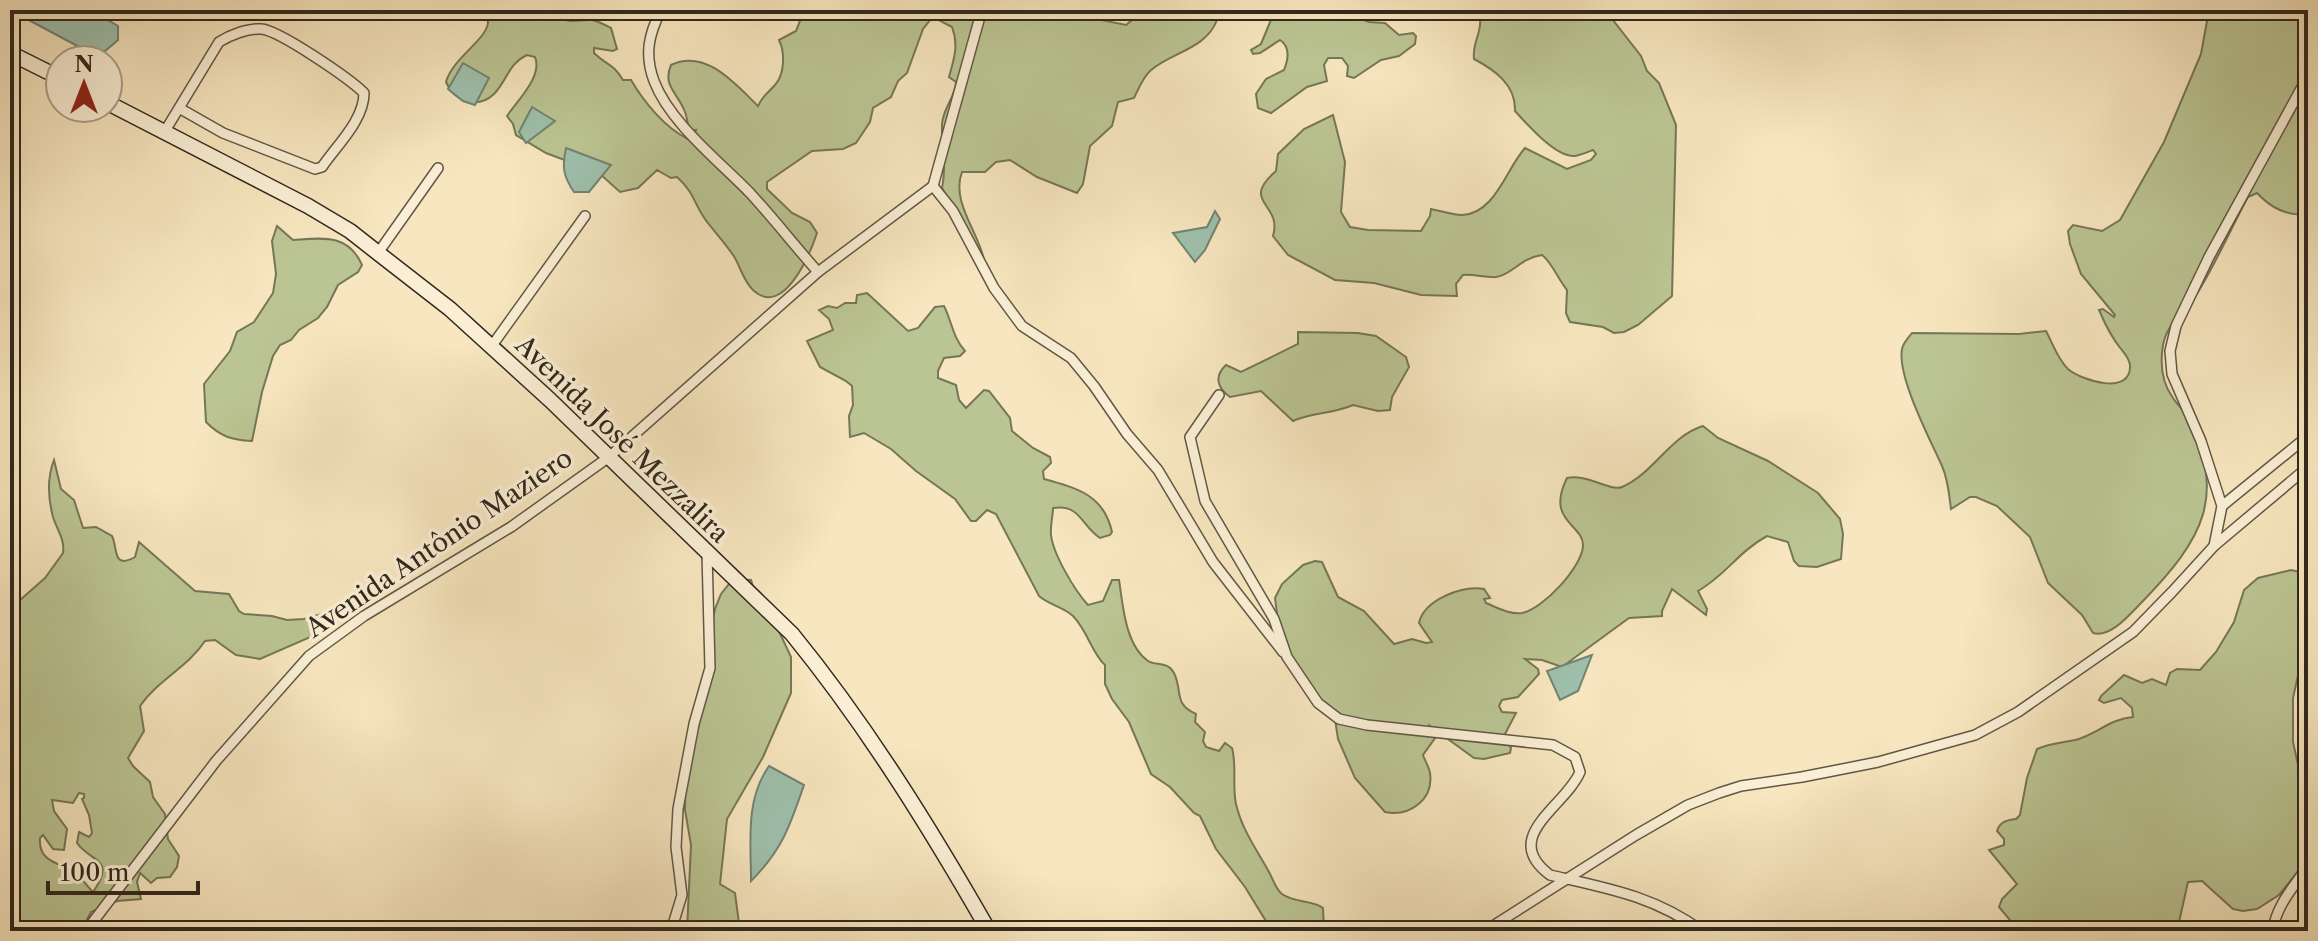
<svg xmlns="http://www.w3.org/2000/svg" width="2318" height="941" font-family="'Libre Caslon Text',serif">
<rect width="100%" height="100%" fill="#f7e6bf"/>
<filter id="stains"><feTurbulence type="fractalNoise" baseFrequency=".0025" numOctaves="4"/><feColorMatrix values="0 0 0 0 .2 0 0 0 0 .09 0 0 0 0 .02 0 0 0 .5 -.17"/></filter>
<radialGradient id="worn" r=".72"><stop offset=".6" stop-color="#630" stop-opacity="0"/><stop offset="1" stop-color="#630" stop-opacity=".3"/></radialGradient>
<g fill="#bbc593" stroke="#767658" stroke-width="2" fill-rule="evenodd">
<path d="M485,10h71c9,17 20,9 36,10 6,1 13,5 19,8l6,21 -4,2 -19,-3v5c12,12 19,10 29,27h8c13,22 34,48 57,59l6,-3 2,-6 -7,1c-1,-6 -2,-14 -4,-19 -7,-19 -23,-26 -14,-47 35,-17 65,20 87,41 5,-11 9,-12 17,-21 10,-11 10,-33 4,-45l17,-9 5,-13 -5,-8h301l4,10 25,5c6,-5 14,-13 22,-15 12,-3 61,2 69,10 -11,29 -45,32 -66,50 -8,7 -12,18 -17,28l-16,4 -6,24 -22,20 -7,38 -6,9 -40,-16 -27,-17 -14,2 -11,10h-23c-12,31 20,64 23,93l-43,-77c5,-22 -1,-42 0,-64 1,-16 13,-26 14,-42l-7,-5c5,-18 10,-32 3,-50l-17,-9 -4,1 -8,10 -16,44 -9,8 -7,16 -18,11 -3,14 -14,21 -13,6 -31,2 -45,31v7l25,24 18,9 7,11c-7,21 -33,84 -63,58 -10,-9 -13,-22 -19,-33 -8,-13 -18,-23 -27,-35 -14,-17 -12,-29 -31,-46l-6,1 -14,-8 -19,18 -18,4 -21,-19 -53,-20 -30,-18 -3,-11 -6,-8c10,-15 36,-40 28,-59l-8,-2c-19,9 -20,26 -33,39 -17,16 -40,7 -48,-12 6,-23 40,-42 42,-59 0,-4 -2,-9 -3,-13z"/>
<path d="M1275,10h62l32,12 16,1 14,12 14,-2 3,3 -1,8 -16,12 -18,4 -27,18 -7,-2 1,-10 -6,-8h-14l-4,7 3,16 -20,6 -36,26 -13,-5 -2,-14 10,-15 18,-9c4,-10 7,-23 -4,-30l-20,13 -7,1 -2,-4 10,-6z"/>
<path d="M1455,10h150l36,46 6,15 12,12 17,42 -4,171 -34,29 -14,7 -10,1 -11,-6 -33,-5 -4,-9 1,-23c-9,-11 -16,-29 -25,-35 -22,3 -30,20 -46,22 -9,1 -22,-3 -33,-2l-7,9 1,12 -36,-1 -47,-12 -39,-3 -47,-25 -15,-19c10,-33 -34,-33 3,-65l2,-17 26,-25 29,-14 12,47 -4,50 9,15 18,3 53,1 9,-15 1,-7c10,2 21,6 31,6 33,-1 44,-46 63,-67l42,21 24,-9 5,-6 -3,-4c-5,2 -12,5 -18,6 -19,2 -48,-32 -60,-45 1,-26 -20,-41 -41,-52 -2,-17 8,-26 6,-40z"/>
<path d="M2209,10h99v205c-22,0 -36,-6 -51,-22l-9,4c-18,33 -34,71 -55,103 -12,16 -26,24 -30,45 -3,18 -1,38 10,53 3,5 8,9 11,14 46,83 18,128 -42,190 -12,12 -31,36 -49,31l-11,-18 -34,-32 -18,-46 -33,-31 -21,-9h-6l-19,12c-2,-15 -3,-30 -9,-43 -12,-27 -45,-89 -40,-117 1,-6 6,-11 10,-16l107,1 27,-3c6,11 12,29 22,38 14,12 64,27 62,-4 -1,-7 -5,-11 -9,-16 -10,-12 -16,-25 -22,-39l4,-1 11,8 1,-2 -34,-41 -11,-30 -2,-13 5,-6 29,6 18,-11 44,-78 37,-88z"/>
<path d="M277,226l16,14c29,-2 55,-7 69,25l-4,7 -20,13 -11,22 -9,11 -19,12 -8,10 -11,5 -7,11 -11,36 -10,49c-20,-1 -31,-4 -46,-19l-2,-38 26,-33 7,-19 17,-10 19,-29 3,-19 -4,-33z"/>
<path d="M867,293l41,38 10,-3 17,-21 9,-1c8,16 9,32 21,45l-5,5 -16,2 -6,13v7l18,7 3,15 7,8 18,-18 5,1 21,27 2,13 21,17 17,9 1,6 -8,8 1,8c33,9 60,16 68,53l-2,3 -10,3c-19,-12 -19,-34 -47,-30 0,8 -3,18 -2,27 2,19 24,56 37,70l15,-4 9,-21h7c4,25 6,65 29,81 8,5 20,0 26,12 9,18 -1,31 22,41l-1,8 10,10 -2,9 3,6 13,4 6,-8 7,5c5,18 0,37 4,56 6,26 21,46 33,68 4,7 7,18 13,22 12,9 31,6 41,14l1,23h-52l-27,-44 -29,-38 -16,-33 -6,-3 -24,-26 -19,-13 -22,-52 -17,-23 -7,-15v-19c-12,-10 -18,-35 -32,-49 -9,-9 -24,-11 -34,-20l-43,-82 -9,-4 -11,11h-5l-16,-22 -39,-28 -25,-22 -27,-16 -14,4 -1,-21 4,-11 -1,-19 -6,-5 -26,-14 -13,-26 26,-11 -4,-11 -10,-9 9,-4 9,2 8,-5h11l1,-8z"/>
<path d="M1298,332l60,1 18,3 30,21 3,10 -17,30 -2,13 -12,1 -25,-6c-20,9 -40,7 -60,16l-32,-30 -31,6c-13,-9 -16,-21 -4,-32l15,7 57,-28z"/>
<path d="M1703,426l15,12 50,23 50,32 22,26 3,15 -2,25 -24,8 -18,-1 -5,-5 -6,-19 -21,-6c-29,16 -41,39 -69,55l9,18 -1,6 -34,-26 -10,22v5l-33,2 -67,49 -20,-7 -17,-1 13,10 1,5 -21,23 -16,3 -3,6 3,6 14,1 -12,23 7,12 -1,5 -26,6 -10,-1 -44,-32 5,12 -12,17c2,6 6,12 7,18 4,27 -21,44 -45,39l-30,-34 -17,-39 -3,-20 -54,-74 -6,-47 7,-14 21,-19 12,-4 7,1 16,35 26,14 30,33 18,-5 14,4 6,-1 -13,-19c5,-23 43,-38 65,-34l6,9 -6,1 2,4c10,4 24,12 36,10 21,-4 60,-46 61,-67 1,-22 -38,-24 -16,-68 18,-5 45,14 55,9 32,-14 48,-51 81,-61z"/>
<path d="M54,460l7,29 13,11 9,28 13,-1 16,9c6,12 0,34 23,21l4,-15 56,49 34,3 10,17 5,3 28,2 15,4 17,-1 35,-10h5l1,5 -23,18 -62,27 -24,-4 -21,-15 -10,1c-17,26 -47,39 -65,65l4,25 -16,27 5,8 17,16 3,15 12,17 3,25 11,17 -2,11 -7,10 -13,1 -6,5 -11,-10 -3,9 4,17 -24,2 -26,11 -10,19h-71v-322l35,-31 18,-25c2,-14 -6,-23 -10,-36 -5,-19 -6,-39 1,-57zM79,793l5,1v4l-2,1 7,16 3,18 -3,4 -10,-5 -2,11c13,19 40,15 16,49 -6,-6 -12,-15 -19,-20 -16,-10 -36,-10 -34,-34l3,-3 10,14 11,1 3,-21 -13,-18 -2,-11 21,3z"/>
<path d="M2291,570l17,4v98l-4,-3 -5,2 -6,27v44l7,32 8,12v73l-29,36 -22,14 -14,2 -10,-2 -31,-28 -14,1 -11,49h-158l-20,-24 3,-8 15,-15 -28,-34 15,-5v-6l-7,-8c3,-10 11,-11 19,-12l4,-4 7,-37 10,-29c13,-6 24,-6 38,-9 21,-5 34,-21 58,-23l-1,-9 -11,-10 -17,5 -5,-3 2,-4 23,-21 18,8 10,-4 14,6 4,-12 7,-4 23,1 16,-18 18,-30 10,-32 14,-12z"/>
<path d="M733,579l18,1 5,17 21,30 14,30v36l-28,64 -36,62 -7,65 15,9 5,38h-53l4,-86 -6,-35 1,-54 12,-29 13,-47v-54l4,-17 6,-15z"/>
</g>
<g fill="#9ec0ac" stroke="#728373" stroke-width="2">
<path d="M10,10h81l27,16v14l-20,17z"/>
<path d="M463,63l26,15 -14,27 -12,-4 -15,-12z"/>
<path d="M532,107l23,14 -29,22 -7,-11z"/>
<path d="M566,148l45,17 -22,27h-15c-11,-16 -12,-25 -8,-44z"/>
<path d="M1215,211l5,8 -15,31 -10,12 -22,-29 34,-6z"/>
<path d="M1592,655l-14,36 -18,9 -13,-29z"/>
<path d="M769,766l35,19c-14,41 -22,65 -53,96 0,-40 -6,-81 18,-115z"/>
</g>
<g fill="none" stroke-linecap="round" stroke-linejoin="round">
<g stroke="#625746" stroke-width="12">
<g id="minor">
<path d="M661,10c-12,24 -17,44 -7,71 16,42 65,80 96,112 23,25 45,53 68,79"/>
<path d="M165,131l54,-89c11,-7 29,-14 42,-13 18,1 89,50 103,64 0,27 -27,52 -42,74l-7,2 -92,-36 -44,-25"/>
<path d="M933,186l20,25 41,77 28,38 49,32 23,28 33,48 31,36 55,92 70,90"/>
<path d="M933,186l48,-173"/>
<path d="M378,253l60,-85"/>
<path d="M491,347l94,-131"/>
<path d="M1219,395l-29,42 15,64 69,118 13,38 31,46 21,16 28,6 186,20 22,12 5,15c-15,35 -81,65 -30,103 57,13 104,21 152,56"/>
<path d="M2222,506l86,-70"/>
<path d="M2214,546l94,-79"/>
<path d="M86,931l130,-170 93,-105 55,-40 147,-89 98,-70 209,-185 115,-86"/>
<path d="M671,931l11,-36 -6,-48 2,-38 16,-85 16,-56 -3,-115"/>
<path d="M1485,931l151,-96 52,-30 31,-12 22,-7 61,-9 76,-15 97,-27 43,-23 115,-80 39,-40 42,-46 8,-40 -21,-65 -29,-67 -2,-23 6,-25 33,-69 99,-181"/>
<path d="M2273,931c2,-24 22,-46 35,-65"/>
</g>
</g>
<g stroke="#31271d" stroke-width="17">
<g id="secondary">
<path d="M10,53l50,25"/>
<path d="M108,103l200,103 42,25 28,22 72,56 100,91 242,234c75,92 138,194 197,297"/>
</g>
</g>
<use href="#minor" stroke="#faefd5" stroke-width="9"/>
<use href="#secondary" stroke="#faefd5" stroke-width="14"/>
</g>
<g text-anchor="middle" stroke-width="7" stroke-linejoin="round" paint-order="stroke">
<g font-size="26" fill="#31271d" stroke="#faefd5">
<text transform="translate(622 439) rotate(44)" y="9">Avenida José Mezzalira</text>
<text transform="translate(439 543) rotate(-34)" y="9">Avenida Antônio Maziero</text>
</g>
</g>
<rect width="2318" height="941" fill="none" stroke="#f7e6bf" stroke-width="40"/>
<rect x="12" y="12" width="2294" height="917" fill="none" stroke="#31271d" stroke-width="4"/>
<rect x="20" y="20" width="2278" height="901" fill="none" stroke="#31271d" stroke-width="2"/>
<g transform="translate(84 84)"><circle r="38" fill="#faefd5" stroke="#aa9f8b" stroke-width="2"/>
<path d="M0-6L14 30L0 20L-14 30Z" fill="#8f2418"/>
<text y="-12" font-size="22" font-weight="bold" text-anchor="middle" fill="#31271d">N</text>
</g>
<path d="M48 881v12h150v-12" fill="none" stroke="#31271d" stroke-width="4"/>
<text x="60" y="881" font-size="24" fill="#31271d" stroke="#faefd5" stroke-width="6" paint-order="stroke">100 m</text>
<rect width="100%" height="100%" filter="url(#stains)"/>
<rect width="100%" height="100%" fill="url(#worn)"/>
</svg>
